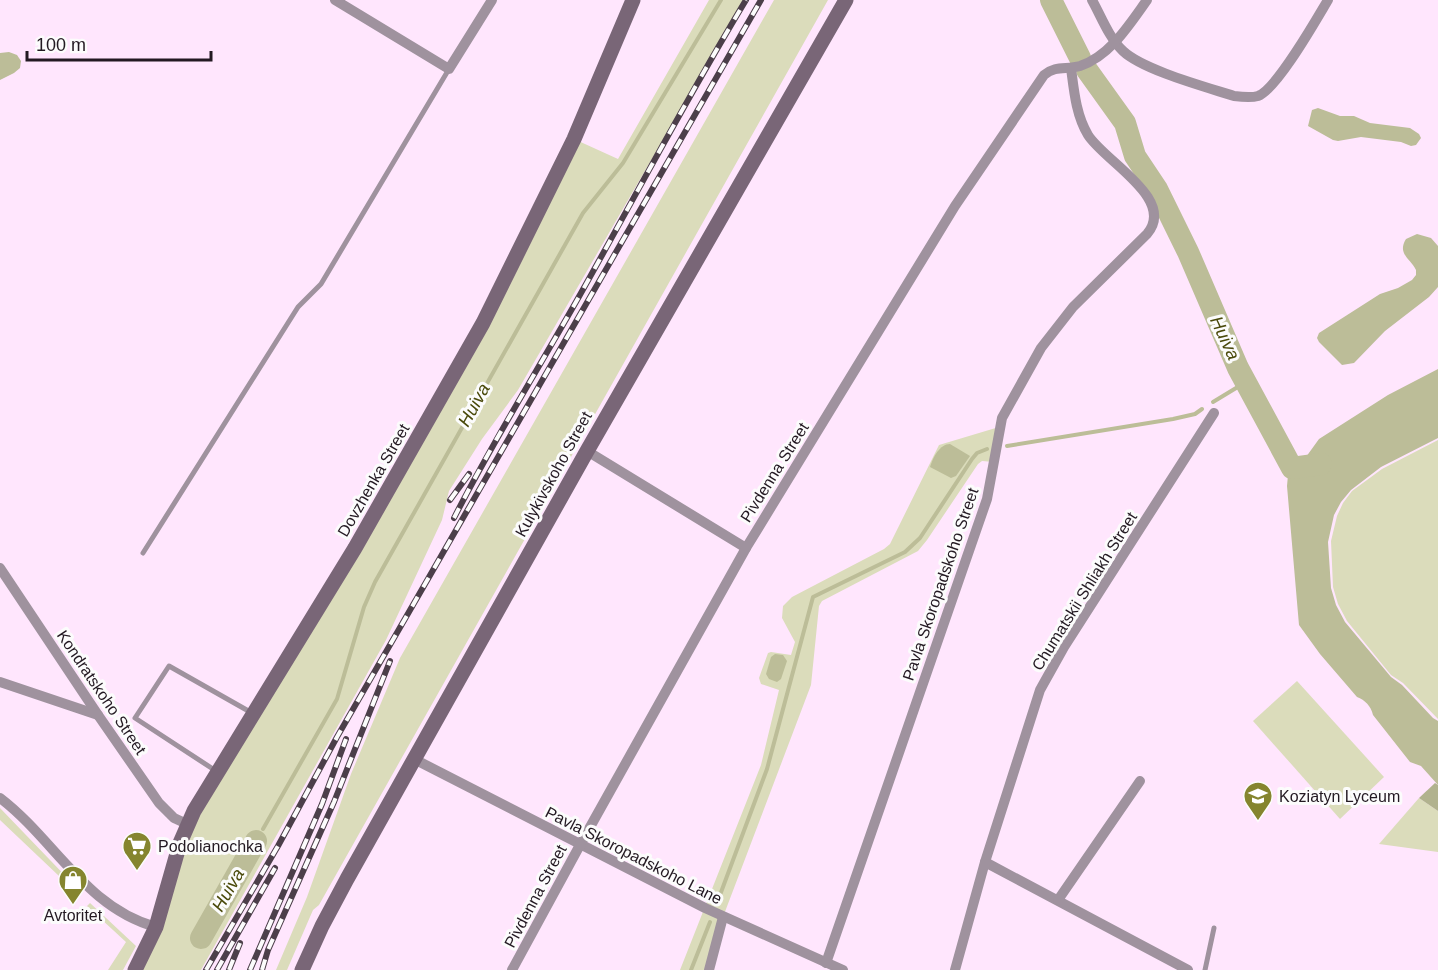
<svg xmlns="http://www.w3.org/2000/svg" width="1438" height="970" font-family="Helvetica,sans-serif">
<rect width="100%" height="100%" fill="#ffe6fd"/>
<g fill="#dbdcbb">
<path d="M709,0h35l-226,390 -36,49 -33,52 -7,29 -56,120 -185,330h-66l45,-127 175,-295 219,-409 44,20z"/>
<path d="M774,0h54l-509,905 -6,5 -26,60h-11l31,-73 44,-123 49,-116z"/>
<path d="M999,427l-5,35 -12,-1 -4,3 -51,76 -9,11 -96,50 -3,5 -8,79 -88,232 -14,53h-29l81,-205 18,-75 -18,-6 -2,-6 9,-25 3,-1 20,3 4,-13 -13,-24 1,-12 9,-9 92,-48 6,-5 49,-99z"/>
<path d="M1438,440v279l-35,-36 -12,-8 -44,-54 -9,-17 -5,-17 -2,-46 6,-25 6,-13 9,-12 30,-22z"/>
<path d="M1297,681l87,96 -44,42 -87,-98z"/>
<path d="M1419,798l19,13v41l-59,-8z"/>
<path d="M0,808l75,78 2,3 -6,6 -9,-8 3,-4 -6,-7 -59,-56z"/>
<path d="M90,903l46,43 -13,24h-15l18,-28 -39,-36z"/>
</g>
<path fill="#b1b28e" d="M1435,783l3,2v26l-19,-13z"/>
<g fill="#bcbd98">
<path d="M9,52l8,3 4,6 -1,7 -6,5 -14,7v-27z"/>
<path d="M1318,108l22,8h14l16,7 40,5 9,6 2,4 -5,7 -5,1 -10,-4 -40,-5 -23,4 -5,-1 -25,-14 4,-16z"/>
<path d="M1417,234l14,4 7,8v41l-9,10 -44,34 -31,32 -12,2 -23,-23 -2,-4 2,-5 61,-39 18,-6 14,-8 4,-5v-5c-6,-12 -19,-16 -10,-31z"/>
<path d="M1438,369v69l-57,29 -30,23 -10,12 -7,13 -6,27 3,46 5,17 9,17 46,55 11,8 31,33 5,3v64l-17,-19 -11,-4 -37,-47c-2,-9 -8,-15 -16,-18l-37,-43 -21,-29 -12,-139 1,-11 4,-7 14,-11 13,-18 69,-44z"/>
<path d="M950,444l20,12 -14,20 -5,2 -21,-11c3,-10 10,-23 20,-23z"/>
<path d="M775,654l8,1 4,6 -6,18 -4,3 -8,-3 -3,-5 5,-17z"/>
</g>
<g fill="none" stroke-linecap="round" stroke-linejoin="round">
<g stroke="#bcbd98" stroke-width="4">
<path d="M1213,402l33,-20"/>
<path d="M1007,446l166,-27 22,-5 7,-5"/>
<path d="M263,829l74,-130 27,-92 11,-25 208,-369 40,-50 98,-163"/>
<path d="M717,903l50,-134 46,-172 92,-45 15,-14 52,-79 5,-6 10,-4"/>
<path d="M691,970l19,-48"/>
</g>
<g stroke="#bcbd98" stroke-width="22">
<path d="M1051,0l29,58"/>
<path d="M1087,70l38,53 10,33 22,33 31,63 50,116 54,100 29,-4"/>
<path d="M201,938l55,-97"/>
</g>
<g stroke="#9f929e" stroke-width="5">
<path d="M143,553l155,-246 23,-23 128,-215"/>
<path d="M216,771l-81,-53 34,-52 83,47"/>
<path d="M1205,970l9,-42"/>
</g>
<g stroke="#9f929e" stroke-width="10">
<path d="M335,0l114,69 43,-69"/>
<path d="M1092,0c9,16 17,38 31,51 20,19 83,36 111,45 8,1 17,2 24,0 19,-7 58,-76 70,-96"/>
<path d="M587,451l159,97"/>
<path d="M0,568l98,147 61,88 15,15 13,6"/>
<path d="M0,682l98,33"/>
<path d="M414,759l291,149 138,62"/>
<path d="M0,798c54,41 86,110 156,129"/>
<path d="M985,862l203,108"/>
<path d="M1058,900l82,-119"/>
<path d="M826,963l161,-464 15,-81 39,-70 32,-41 74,-73c30,-35 -43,-73 -59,-99 -12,-20 -14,-44 -17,-67"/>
<path d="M512,970l68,-125 166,-297 209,-342 89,-131c12,-10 22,-5 36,-9 30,-10 49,-41 67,-66"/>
<path d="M709,970l14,-53"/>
<path d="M955,970l30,-108 55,-172 24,-43 150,-234"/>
</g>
<g stroke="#796677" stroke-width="15">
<path d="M135,970l21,-43 24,-84 14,-32 161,-263 128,-225 91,-184 59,-139"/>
<path d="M302,970l20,-44 25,-47 240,-428 259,-451"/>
</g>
<g stroke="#4c3f4a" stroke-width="6">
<g id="rail">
<path d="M450,500l19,-26"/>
<path d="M454,518c39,-77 85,-150 127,-225 55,-98 107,-197 165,-293"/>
<path d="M206,970l72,-124 59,-109 424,-737"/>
<path d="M217,970l58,-102"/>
<path d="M229,970l11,-27"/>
<path d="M250,970l72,-166 24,-65"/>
<path d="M262,970l6,-20 66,-148 56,-141"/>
</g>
</g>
<use href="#rail" stroke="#fcfcfc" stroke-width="4" stroke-dasharray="11" stroke-linecap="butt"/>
</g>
<defs>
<g id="school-pin" transform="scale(1.5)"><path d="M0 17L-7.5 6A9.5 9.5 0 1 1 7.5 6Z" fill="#85852e" stroke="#fcfcfc"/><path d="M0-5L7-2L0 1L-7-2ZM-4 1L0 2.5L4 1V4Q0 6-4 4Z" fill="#fff"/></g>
<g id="supermarket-pin" transform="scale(1.5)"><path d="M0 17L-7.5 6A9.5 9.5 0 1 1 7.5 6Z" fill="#85852e" stroke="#fcfcfc"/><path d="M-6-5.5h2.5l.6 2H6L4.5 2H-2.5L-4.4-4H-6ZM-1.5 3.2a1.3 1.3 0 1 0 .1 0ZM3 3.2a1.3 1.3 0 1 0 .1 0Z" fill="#fff"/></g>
<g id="shop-pin" transform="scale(1.5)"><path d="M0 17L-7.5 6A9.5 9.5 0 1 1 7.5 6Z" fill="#85852e" stroke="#fcfcfc"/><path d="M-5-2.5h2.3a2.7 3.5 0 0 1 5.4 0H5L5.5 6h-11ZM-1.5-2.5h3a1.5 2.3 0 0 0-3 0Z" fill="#fff"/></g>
</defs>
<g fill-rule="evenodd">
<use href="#school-pin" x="1258" y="796"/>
<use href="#supermarket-pin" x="137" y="846"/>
<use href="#shop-pin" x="73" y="880"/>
</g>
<g text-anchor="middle" stroke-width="6" stroke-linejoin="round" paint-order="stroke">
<g font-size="16" fill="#231922" stroke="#fcfcfc">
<text transform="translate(774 472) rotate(-58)" y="6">Pivdenna Street</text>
<text transform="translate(553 474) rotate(-61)" y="6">Kulykivskoho Street</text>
<text transform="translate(373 480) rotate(-60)" y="6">Dovzhenka Street</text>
<text transform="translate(940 584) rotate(-71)" y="6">Pavla Skoropadskoho Street</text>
<text transform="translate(1084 591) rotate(-58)" y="6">Chumatskii Shliakh Street</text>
<text transform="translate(102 692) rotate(56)" y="6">Kondratskoho Street</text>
<text transform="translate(634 855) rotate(27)" y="6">Pavla Skoropadskoho Lane</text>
<text transform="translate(535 896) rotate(-62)" y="6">Pivdenna Street</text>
</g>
<g font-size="16" fill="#231922" stroke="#fcfcfc" text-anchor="start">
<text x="1279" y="802">Koziatyn Lyceum</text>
<text x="158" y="852">Podolianochka</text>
<text x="73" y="921" text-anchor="middle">Avtoritet</text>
</g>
<g font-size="18" font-style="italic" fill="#4a4a0b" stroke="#fcfcfc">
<text transform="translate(1225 338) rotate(65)" y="6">Huiva</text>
<text transform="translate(474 405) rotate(-61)" y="6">Huiva</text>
<text transform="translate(228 890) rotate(-60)" y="6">Huiva</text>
</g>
</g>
<path d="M27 51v9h184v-9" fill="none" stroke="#231922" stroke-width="3"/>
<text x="36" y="51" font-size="18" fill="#231922" stroke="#fcfcfc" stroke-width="4.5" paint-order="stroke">100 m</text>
</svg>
